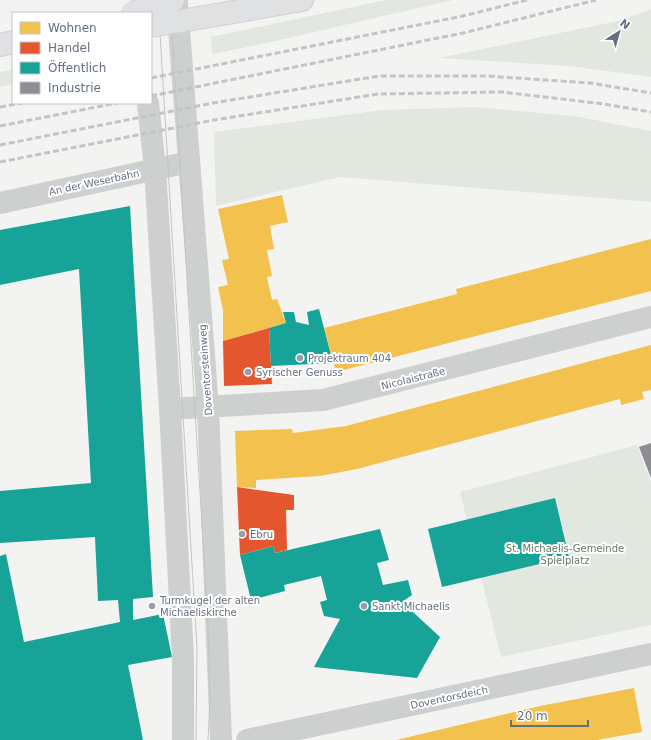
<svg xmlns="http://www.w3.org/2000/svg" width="651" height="740" font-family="'DejaVu Sans',sans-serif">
<rect width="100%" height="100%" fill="#f3f4f2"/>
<g fill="#e2e7e0">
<path d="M386,0h67l-186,43 -55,11 -1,-17z"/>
<path d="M651,9v68l-82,-11 -130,-8 179,-37z"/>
<path d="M13,70v14l-13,3v-15z"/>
<path d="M476,107l98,9 77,15v71l-311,-25 -124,29 -2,-74 169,-22z"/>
<path d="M637,445l14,37v143l-150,32 -41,-165z"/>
</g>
<g fill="#f2c14e">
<path d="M282,195l6,27 -18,4 4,23 -7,1 5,26 -5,1 5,23 5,-1 9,24 -63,18v-31l-5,-23 10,-2 -6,-25 7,-1 -11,-50z"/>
<path d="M651,239v52l-315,81 -12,-44 133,-34 -1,-5z"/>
<path d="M651,345v45l-9,2 2,7 -23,6 -1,-6 -263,70 -37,7 -64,4v8l-19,-1 -2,-56 57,-2 1,4 53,-7z"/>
<path d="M634,688l8,44 -45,8h-201l144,-34z"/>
</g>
<g fill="#e4572e">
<path d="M269,328l3,56 -48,2 -1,-45z"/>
<path d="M237,487l57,8v15h-8l1,40 -12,3 -2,-7 -33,9z"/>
</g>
<g fill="#17a398">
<path d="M130,206l23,391 -20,2v21l30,-6 9,43 -44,8 15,75h-143v-184l6,-2 18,88 96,-20 -2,-22 -20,1 -3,-64 -95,6v-52l91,-8 -12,-214 -79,16v-55z"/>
<path d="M319,309l14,54 -62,3 -2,-38 17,-5 -3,-11h11l2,10 13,3 -2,-13z"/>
<path d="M555,498l14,59 -127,30 -14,-58z"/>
<path d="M380,529l9,31 -12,3 6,22 25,-5 4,15 -10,7 38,35 -23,41 -103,-11 26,-48 -16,-3 -4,-14 7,-2 -6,-24 -37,9 1,6 -34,9 -11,-45 33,-9 2,7z"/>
</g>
<path fill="#8d8d92" d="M651,443v35l-12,-31z"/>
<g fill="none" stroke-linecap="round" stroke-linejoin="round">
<g stroke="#d0d1d1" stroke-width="24">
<g id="trunk">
<path d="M216,15l86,-15"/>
<path d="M0,45l13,-3"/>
</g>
</g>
<g stroke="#cecfcf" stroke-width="22">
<path d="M0,203l189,-41"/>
<path d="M170,409l153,-9 328,-83"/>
<path d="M247,740l404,-86"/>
</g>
<g stroke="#cecfcf" stroke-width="22">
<path d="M177,3l31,405 13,332"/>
<path d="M148,103l7,66 15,240 13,250v81"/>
</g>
<use href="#trunk" stroke="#e0e1e2" stroke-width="22"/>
<g stroke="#c3c4c4" stroke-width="1">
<path d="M158,0l39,648 -1,92"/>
<path d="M170,0l38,624 2,75 -2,41"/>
</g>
<g stroke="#c3c4c4" stroke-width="3" stroke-dasharray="6 3" stroke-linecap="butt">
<path d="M151,78l312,-62 64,-16"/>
<path d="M151,96l312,-63 133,-33"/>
<path d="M0,107l22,-4"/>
<path d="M0,126l117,-23"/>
<path d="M0,145l213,-42 166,-27h108l103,7 61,10"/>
<path d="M0,162l214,-42 164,-26 124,-2 102,12 47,8"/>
</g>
<g stroke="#d0d1d1" stroke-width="24" stroke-linecap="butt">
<g id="trunk-bridge">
<path d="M132,13l20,-5 21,-8"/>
<path d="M151,26l65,-11"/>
</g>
</g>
<use href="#trunk-bridge" stroke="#e0e1e2" stroke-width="22"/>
</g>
<g fill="#959eaa" stroke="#fff" stroke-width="1.5">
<circle cx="300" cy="358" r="4"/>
<circle cx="248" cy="372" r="4"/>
<circle cx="242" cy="534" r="4"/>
<circle cx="152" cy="606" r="4"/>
<circle cx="364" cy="606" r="4"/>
</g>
<g text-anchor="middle" stroke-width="4" stroke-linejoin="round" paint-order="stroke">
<g font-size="10" fill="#637083" stroke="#fff">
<text transform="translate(94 182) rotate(-12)" y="4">An der Weserbahn</text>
<text transform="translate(205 370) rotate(-94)" y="4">Doventorsteinweg</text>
<text transform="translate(413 378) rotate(-14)" y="4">Nicolaistraße</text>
<text transform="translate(449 697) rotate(-12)" y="4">Doventorsdeich</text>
</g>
<g font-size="10" fill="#637083" stroke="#fff" text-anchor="start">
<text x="308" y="362">Projektraum 404</text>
<text x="256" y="376">Syrischer Genuss</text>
<text x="250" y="538">Ebru</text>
<text x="160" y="604">Turmkugel der alten<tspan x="160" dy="12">Michaeliskirche</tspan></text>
<text x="372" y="610">Sankt Michaelis</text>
</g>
<g font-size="10" fill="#637a62" stroke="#fff">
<text x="565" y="552">St. Michaelis-Gemeinde<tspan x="565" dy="12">Spielplatz</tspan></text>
</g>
</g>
<rect x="12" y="12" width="140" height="92" fill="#ffffff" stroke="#c1c6cd"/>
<rect x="20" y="22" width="20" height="12" fill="#f2c14e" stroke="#c1c6cd"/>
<text x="48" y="32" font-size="12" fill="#637083">Wohnen</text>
<rect x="20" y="42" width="20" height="12" fill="#e4572e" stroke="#c1c6cd"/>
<text x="48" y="52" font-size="12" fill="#637083">Handel</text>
<rect x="20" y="62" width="20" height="12" fill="#17a398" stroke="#c1c6cd"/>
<text x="48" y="72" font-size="12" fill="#637083">Öffentlich</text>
<rect x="20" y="82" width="20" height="12" fill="#8d8d92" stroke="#c1c6cd"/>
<text x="48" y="92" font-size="12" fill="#637083">Industrie</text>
<g transform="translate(619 32) rotate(37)" stroke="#ffffff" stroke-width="3" paint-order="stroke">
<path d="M0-3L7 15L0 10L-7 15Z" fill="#637083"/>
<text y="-6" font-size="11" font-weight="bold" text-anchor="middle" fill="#637083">N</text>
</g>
<path d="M511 720v6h77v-6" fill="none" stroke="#637083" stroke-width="2"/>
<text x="517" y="720" font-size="12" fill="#637083" stroke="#ffffff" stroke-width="3" paint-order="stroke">20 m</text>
</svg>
